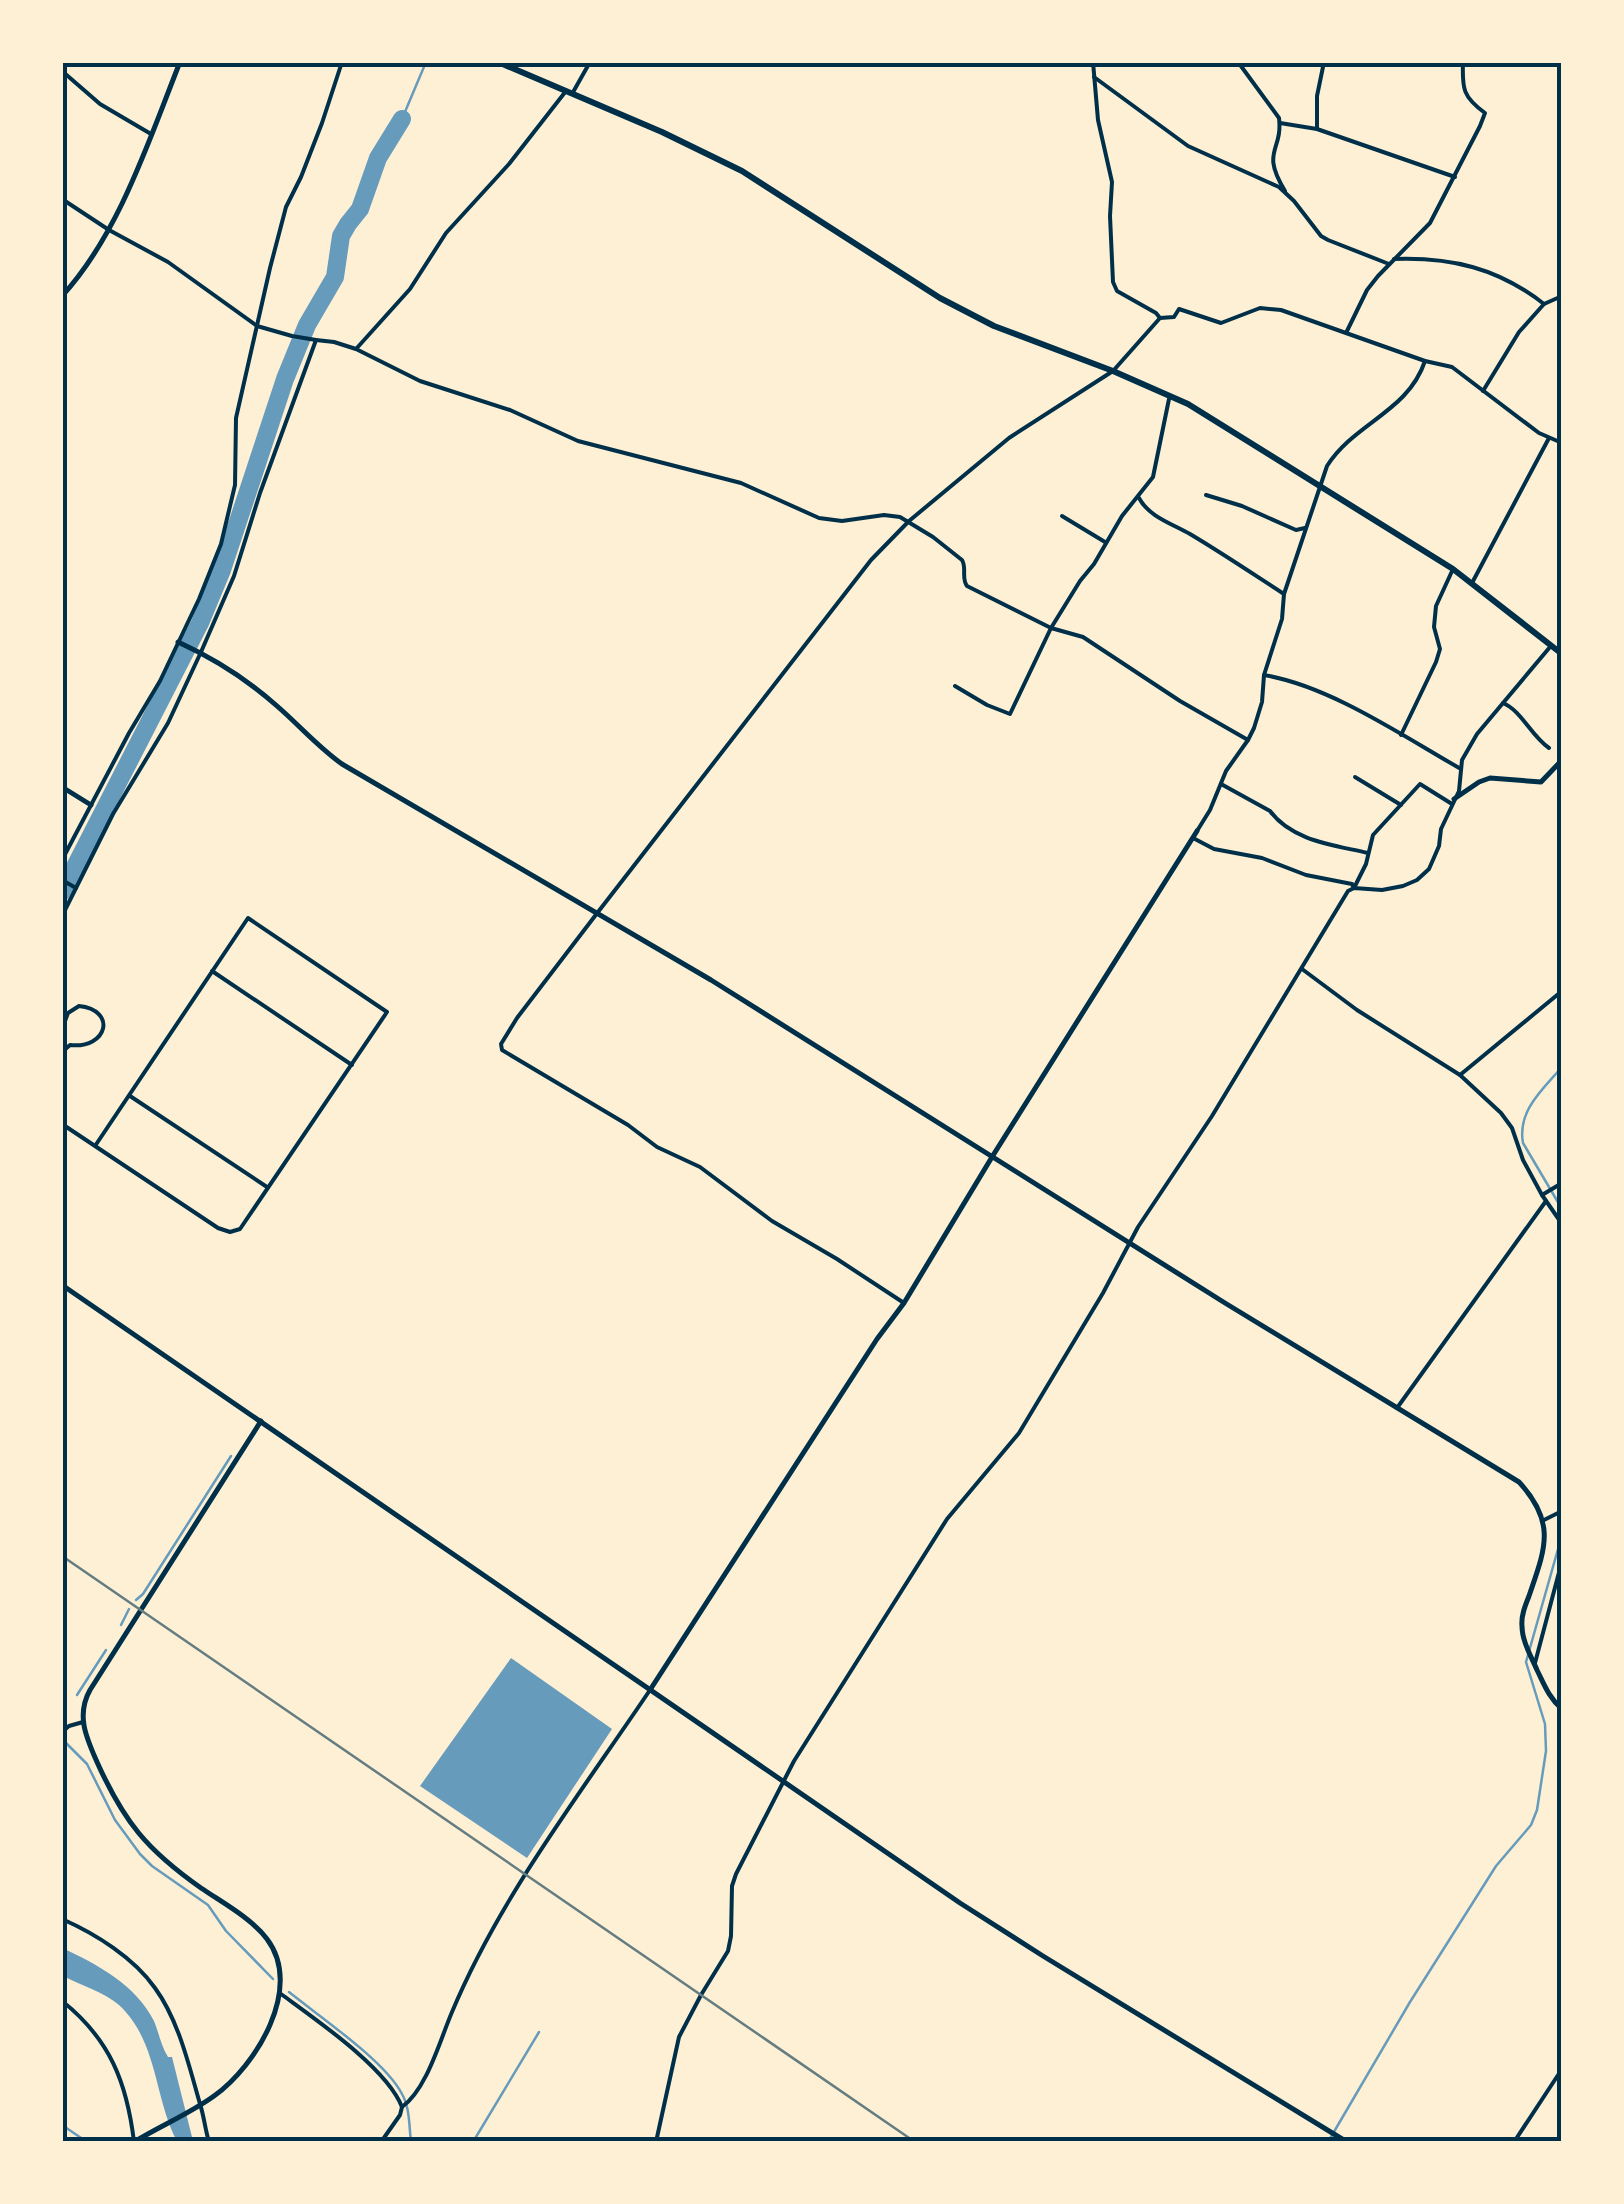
<svg xmlns="http://www.w3.org/2000/svg" width="1624" height="2204" font-family="Inter,sans-serif">
<rect width="100%" height="100%" fill="#fdf0d5"/>
<g fill="#669bbc">
<path d="M511,1658l101,71 -85,129 -107,-72z"/>
<path d="M62,1948c35,16 74,37 92,73 5,12 7,25 14,36h4l21,84h-16c-23,-43 -19,-100 -58,-136 -15,-13 -39,-20 -56,-29z"/>
</g>
<g fill="none" stroke-linecap="round" stroke-linejoin="round">
<g stroke="#669bbc" stroke-width="2.5">
<path d="M402,119l24,-57"/>
<path d="M1562,1067c-19,22 -45,44 -39,76l39,66"/>
<path d="M136,1600l7,-6 88,-138"/>
<path d="M121,1625l8,-16"/>
<path d="M77,1695l29,-45"/>
<path d="M65,1742l22,22 28,56 25,34 12,12 56,39 18,26 47,48"/>
<path d="M289,1992c31,25 96,69 113,102 8,14 7,32 9,48"/>
<path d="M62,2125l25,17"/>
<path d="M473,2142l66,-110"/>
<path d="M1328,2142l82,-140 86,-136 35,-41 6,-15 9,-59 -1,-27 -19,-62 36,-127"/>
</g>
<path stroke="#669bbc" stroke-width="18" d="M62,892l138,-269 22,-53 63,-191 22,-54 28,-48 6,-41 7,-12 12,-15 18,-51 24,-39"/>
<g stroke="#003049" stroke-width="4">
<path d="M1093,62l5,58 14,62 -2,34 3,66 4,9 39,22 4,5"/>
<path d="M1238,62l41,56c4,34 -19,32 6,73"/>
<path d="M62,71l38,33 51,30"/>
<path d="M1094,77l94,69 91,41 15,14 27,35 7,4 61,24"/>
<path d="M572,94l18,-32"/>
<path d="M1280,123l37,6 138,48"/>
<path d="M1317,129v-33l7,-34"/>
<path d="M62,199l47,31 59,32 89,64 35,10 24,4"/>
<path d="M1394,259c57,-2 104,9 150,45"/>
<path d="M1347,331l20,-41 11,-14 52,-53 50,-97 5,-13c-22,-16 -23,-24 -22,-51"/>
<path d="M356,349l54,-60 36,-56 63,-69 57,-73"/>
<path d="M1483,391l36,-59 25,-28 18,-8"/>
<path d="M1206,495l36,11 54,24 9,-2"/>
<path d="M1139,498c10,19 34,26 51,36 32,19 63,40 94,60"/>
<path d="M1062,516l43,26"/>
<path d="M1472,583l77,-145"/>
<path d="M1264,675c66,11 139,61 197,94"/>
<path d="M955,686l32,19 23,9 41,-86 29,-47 14,-17 28,-48 31,-39 16,-78"/>
<path d="M1503,703c19,8 28,33 46,45"/>
<path d="M1401,735l35,-73 4,-13 -6,-22 2,-21 17,-37"/>
<path d="M1355,777l46,28"/>
<path d="M1221,784l49,27c22,30 64,34 98,42"/>
<path d="M1197,831l13,-21 16,-39 22,-31 6,-12 8,-26 2,-27 18,-56 2,-25 43,-128c27,-43 81,-54 98,-105"/>
<path d="M1193,838l21,11 48,9 44,17 46,9 2,4 12,-24 7,-29 47,-51 32,20"/>
<path d="M62,860l67,-127 31,-52 39,-82 22,-55 14,-59 1,-67 34,-150 16,-61 15,-30 21,-54 20,-61"/>
<path d="M62,880l14,8"/>
<path d="M62,916l51,-102 55,-91 33,-71 33,-76 26,-83 56,-153 18,2 22,7 64,32 90,29 68,31 163,42 78,35 23,3 42,-6 16,2 33,20 29,23c5,8 -1,18 5,26l84,42 32,9 97,64 68,39"/>
<path d="M1302,969l55,41 103,65 41,38 11,15 11,32 19,35 20,29"/>
<path d="M212,971l140,94"/>
<path d="M62,1029l6,-16 11,-7c38,4 29,43 -9,39l-8,7"/>
<path d="M1460,1075l102,-84"/>
<path d="M130,1096l137,91"/>
<path d="M62,1124l156,104 12,4 10,-3 147,-217 -139,-94 -153,228"/>
<path d="M1542,1195l20,-12"/>
<path d="M904,1303l-67,-44 -65,-38 -72,-54 -43,-20 -29,-22 -126,-75 -1,-6 16,-26 81,-106 273,-352 38,-39 100,-83 104,-67 47,-53 14,-1 5,-8 42,14 39,-15 21,2 144,51 27,6 87,66 23,10"/>
<path d="M1397,1408l149,-207"/>
<path d="M1544,1520l18,-9"/>
<path d="M1535,1663l27,-102"/>
<path d="M62,1732l7,-6 14,-4"/>
<path d="M62,1919c34,15 72,39 93,69 24,33 34,78 45,116 4,12 5,25 9,38"/>
<path d="M281,1994c34,25 106,74 121,113"/>
<path d="M62,2001c48,38 65,82 72,141"/>
<path d="M381,2142l19,-27 2,-8c25,-18 38,-67 50,-95 48,-115 128,-218 198,-322"/>
<path d="M656,2142l23,-105 22,-42 27,-44 3,-15 1,-50 4,-12 58,-113 153,-242 72,-86 84,-140 35,-66 74,-111 136,-225 6,-3 28,2 21,-4 14,-6 12,-11 10,-23 2,-17 18,-38 3,-31 15,-26 73,-87"/>
<path d="M1514,2142l48,-73"/>
</g>
<g stroke="#003049" stroke-width="5">
<path d="M62,296c57,-62 87,-156 118,-234"/>
<path d="M178,642c35,16 70,38 99,64 22,19 41,41 65,58l369,216 514,323 294,179c38,41 26,67 10,114 -4,10 -8,20 -7,30 0,15 9,30 15,44 7,14 12,28 25,39"/>
<path d="M62,787l29,18"/>
<path d="M1454,799l25,-17 11,-4 51,4 21,-22"/>
<path d="M62,1285l898,618 83,53 304,186"/>
<path d="M650,1690l227,-351 27,-36 88,-146 205,-326"/>
<path d="M134,2142c26,-16 55,-28 80,-46 42,-30 90,-108 53,-157 -16,-21 -44,-36 -66,-51 -54,-38 -77,-66 -104,-126 -11,-25 -21,-47 -7,-72l171,-269"/>
</g>
<path stroke="#003049" stroke-width="6" d="M498,62l164,70 80,39 198,127 54,28 119,45 75,33 265,165 109,85"/>
<path stroke="#657d81" stroke-width="2.5" d="M62,1556l853,586"/>
</g>
<rect width="1624" height="2204" fill="none" stroke="#fdf0d5" stroke-width="130"/>
<rect x="65" y="65" width="1494" height="2074" fill="none" stroke="#003049" stroke-width="4"/>
</svg>
